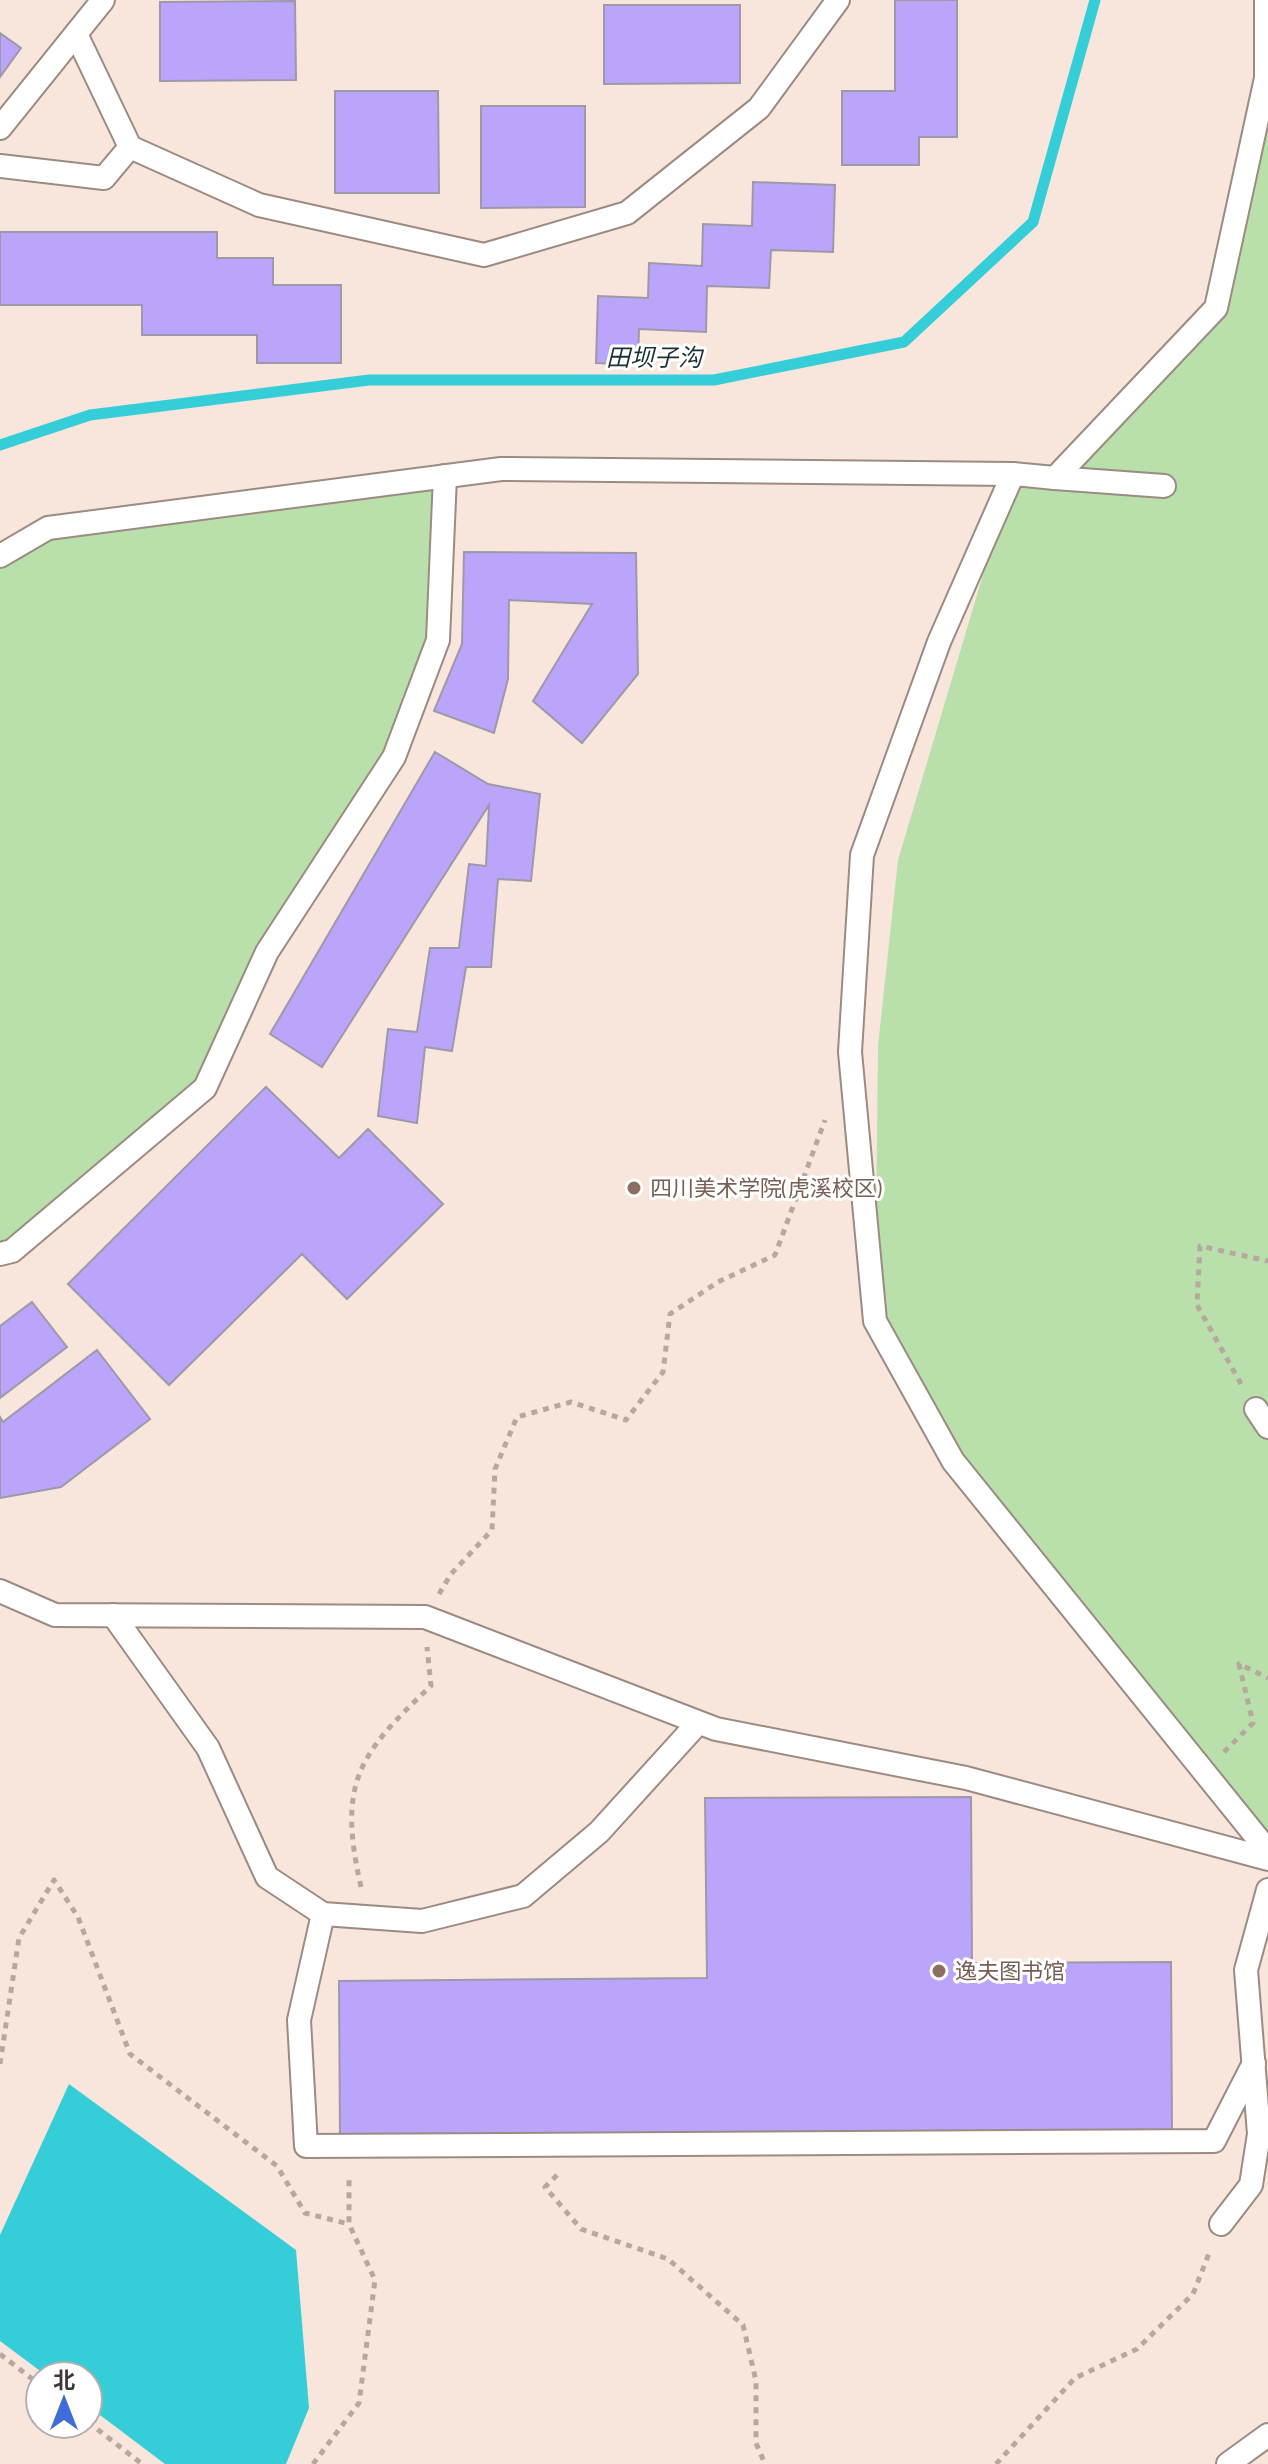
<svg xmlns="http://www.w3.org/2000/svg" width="1268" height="2464" font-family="Barlow,'Noto Sans SC',sans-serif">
<rect width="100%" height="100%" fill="#f8e6dc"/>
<g fill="#b9e0aa">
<path d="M1268,0v1833l-299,-352 -94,-160 3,-275 20,-186 115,-386 42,4 161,-170 50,-230z"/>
<path d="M445,476l-7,164 -44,117 -127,195 -62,136 -205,166v-698l48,-28z"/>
</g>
<path fill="#35cdd7" d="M69,2084l227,166 13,158 -23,56h-121l-77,-58v-30h-41l-47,-35v-106z"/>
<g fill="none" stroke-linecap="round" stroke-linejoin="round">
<path stroke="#35cdd7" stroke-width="11" d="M0,445l90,-30 279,-35h345l190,-38 129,-120 62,-222"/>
</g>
<g fill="#baa5fa" stroke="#9c99a9" stroke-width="2">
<path d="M895,0h62v137h-38v28h-77v-74h53z"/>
<path d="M295,1l1,79 -136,1v-79z"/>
<path d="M604,5h136v78l-136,1z"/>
<path d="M0,33l21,15 -21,29z"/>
<path d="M335,91h103l1,102h-104z"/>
<path d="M481,106h104v101l-104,1z"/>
<path d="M753,182l82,3 -2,67 -62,-2 -2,38 -62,-2 -1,46 -67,-3 -1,36 -42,-2 2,-67 50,2 1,-35 53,3 1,-42 49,2z"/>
<path d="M0,232h217v26h56v27h68v78h-84v-28h-115v-30h-142z"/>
<path d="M464,552l172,1 2,121 -56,69 -49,-42 59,-97 -83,-4 -1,79 -14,54 -60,-22 28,-67z"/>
<path d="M435,752l53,32 52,10 -9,87 -33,-2 -7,88h-25l-14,84 -27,-4 -8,76 -39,-7 10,-87 29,3 13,-84h29l10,-84 17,2 3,-61 -167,262 -52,-33z"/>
<path d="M266,1087l73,71 29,-29 75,75 -96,95 -45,-45 -133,131 -101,-101z"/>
<path d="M32,1302l35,45 -67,51v-72z"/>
<path d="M97,1350l53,69 -89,68 -61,11v-81l3,5z"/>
<path d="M971,1797l1,166 199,-1 1,169 -832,7 -1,-157 368,-3 -2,-180z"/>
</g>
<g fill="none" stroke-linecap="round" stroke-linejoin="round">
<g stroke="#9b8b82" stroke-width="26">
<g id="lane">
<path d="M76,34l54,113 129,58 225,50 143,-42 132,-105 79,-108"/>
<path d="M0,128l103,-128"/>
<path d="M0,166l104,12 26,-31"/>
<path d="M1013,474l-74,168 -77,213 -12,197 25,269 78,140 315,390"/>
<path d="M1055,478l109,8"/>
<path d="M0,556l48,-28 453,-59 512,5 42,4 161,-170 50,-230v-78"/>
<path d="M0,1254l12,-3 193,-163 62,-136 127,-195 44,-117 7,-164"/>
<path d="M1256,1409l12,18"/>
<path d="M0,1591l55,24 370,2 291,112 250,49 302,81"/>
<path d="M113,1615l95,133 59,129 56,37 99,7 101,-25 76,-64 99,-109"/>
<path d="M323,1914l-24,106 7,126 908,-5 40,-78"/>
<path d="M1221,2224l30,-39 8,-51 -13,-164 22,-80"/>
<path d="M1228,2464l40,-29"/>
</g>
</g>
<g stroke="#b6a8a0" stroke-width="5" stroke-dasharray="6 6" stroke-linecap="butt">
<path d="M1241,1384l-44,-79 3,-59 68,15"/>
<path d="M439,1594l12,-20 41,-44 3,-61 22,-52 54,-15 55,18 37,-48 7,-58 48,-32 57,-27 50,-135"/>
<path d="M1224,1752l29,-29 -14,-59 29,14"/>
<path d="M361,1887c-23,-102 -5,-131 70,-201l-4,-39"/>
<path d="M0,2064l19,-126 35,-58 24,37 52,137 147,112 28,47 44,11"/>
<path d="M557,2175l-12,12 36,42 87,30 75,66 13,56v62l9,21"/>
<path d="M0,2354l40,31"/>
<path d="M88,2422l54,42"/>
<path d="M313,2464l46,-61 16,-123 -26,-56v-49"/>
<path d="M996,2464l79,-86 62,-29 56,-55 17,-43"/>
</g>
<use href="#lane" stroke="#fff" stroke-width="22"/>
</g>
<g fill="#8d6e63" stroke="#fff" stroke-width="3">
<circle cx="634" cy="1188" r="8"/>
<circle cx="939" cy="1971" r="8"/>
</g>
<g text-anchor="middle" stroke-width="6" stroke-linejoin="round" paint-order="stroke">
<g font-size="22" fill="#785e54" stroke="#fff" text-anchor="start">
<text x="650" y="1196">四川美术学院(虎溪校区)</text>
<text x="955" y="1979">逸夫图书馆</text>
</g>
<g font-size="24" font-style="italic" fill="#1a3234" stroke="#fff">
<text x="654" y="366">田坝子沟</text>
</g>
</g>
<g transform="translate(64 2400)"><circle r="38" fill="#ffffff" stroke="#b3afae" stroke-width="2"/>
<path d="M0-6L14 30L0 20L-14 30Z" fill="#3e6cdd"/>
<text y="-12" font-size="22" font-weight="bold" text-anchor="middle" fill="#403835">北</text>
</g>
</svg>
